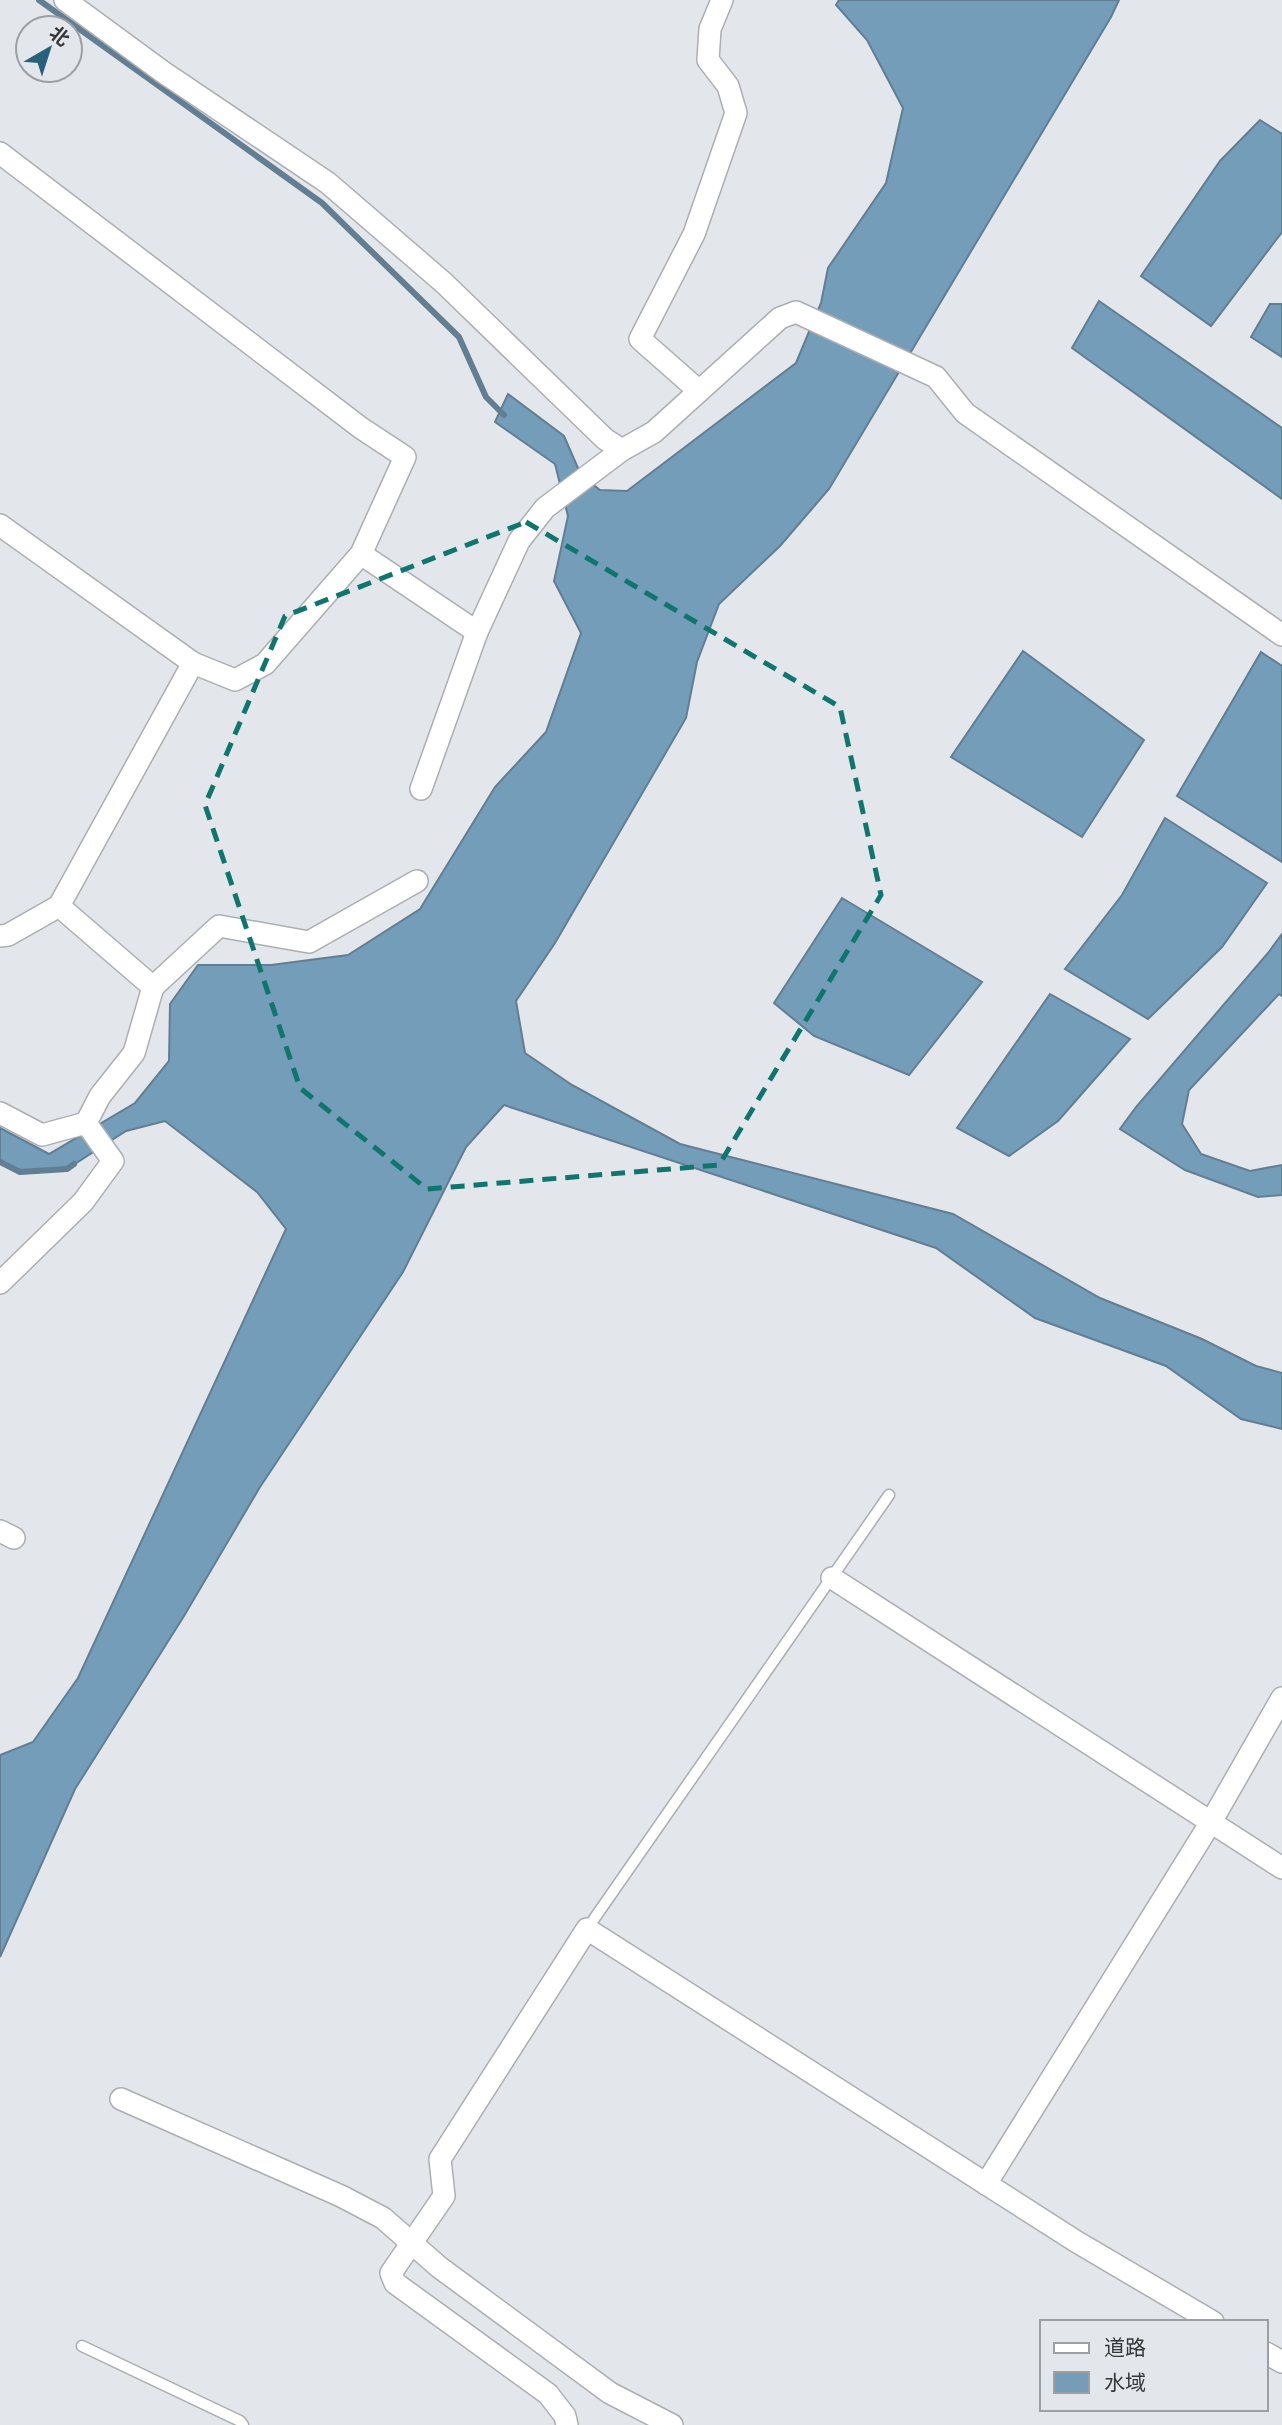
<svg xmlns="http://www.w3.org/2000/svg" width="1282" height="2425" font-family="'Titillium Web','Noto Sans SC',sans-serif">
<rect width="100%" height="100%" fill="#e3e6ea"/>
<g fill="#749db9" stroke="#617e92" stroke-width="2">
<path d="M839,0h280l-8,17 -282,472 -49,57 -61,58 -22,58 -11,56 -131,225 -39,58 9,52 47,32 108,59 273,70 147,84 102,41 54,27 26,7v56l-41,-10 -75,-53 -131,-48 -99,-70 -432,-143 -38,42 -63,125 -143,215 -76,129 -109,173 -75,168v-202l33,-13 45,-64 208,-449 -29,-37 -92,-71 -39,10 -59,38 -47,3 -20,-10v-34l49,26 86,-51 34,-42 1,-57 28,-39h73l77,-10 72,-46 75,-122 51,-55 35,-99 -27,-52 14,-65 -13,-52 -60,-42 13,-28 56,42 17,39 19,15 27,1 169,-128 25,-60 7,-35 58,-85 17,-75 -36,-68 -31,-35z"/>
<path d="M1260,120l22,14v98l-71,94 -70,-50 79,-115z"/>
<path d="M1099,301l183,127v71l-210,-151z"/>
<path d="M1270,304h12v53l-31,-20z"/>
<path d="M1023,651l121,89 -62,97 -131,-80z"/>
<path d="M1261,652l21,14v196l-105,-66z"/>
<path d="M1165,818l102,65 -45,64 -74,72 -83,-50 57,-74z"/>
<path d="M842,898l140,84 -73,93 -95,-39 -40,-33z"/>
<path d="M1282,934v62l-3,-2 -90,96 -7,34 19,30 49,17 32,-6v30l-24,2 -73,-27 -65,-41 16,-22 132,-154z"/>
<path d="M1050,994l80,45 -72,82 -49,35 -52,-28z"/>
</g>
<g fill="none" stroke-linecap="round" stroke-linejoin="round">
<g stroke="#617e92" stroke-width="6">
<path d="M39,0l283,203 137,134 27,60 18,18"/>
<path d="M0,1162l20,10 47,-3 7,-5"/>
</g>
<g stroke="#abaeb2" stroke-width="13">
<g id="service">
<path d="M587,1929l302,-434"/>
<path d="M82,2346l158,75 3,4"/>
</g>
</g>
<g stroke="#abaeb2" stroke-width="24">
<g id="minor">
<path d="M65,0l98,72 165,111 116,100 161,156 17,11 32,-18 126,-114 16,-6 140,65 29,36 317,222"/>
<path d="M0,153l361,275 44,29 -44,97 -96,110 -30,16 -42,-17 -193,-138"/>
<path d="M699,391l-59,-52 54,-105 42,-121 -8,-27 -20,-26 2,-31 12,-29"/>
<path d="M361,554l116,78 42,-91 26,-33 77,-58"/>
<path d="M421,789l56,-157"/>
<path d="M0,936l8,-1 51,-29"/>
<path d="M153,987l66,-61 90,16 108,-61"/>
<path d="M0,1113l42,22 44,-12"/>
<path d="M0,1283l83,-81 30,-41 -27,-38 14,-27 34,-43 19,-66 -94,-81 134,-243"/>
<path d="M0,1531l14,7"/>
<path d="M832,1578l450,290"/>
<path d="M121,2099l220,97 42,22 56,49 171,126 62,32"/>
<path d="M986,2184l225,-362 71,-124"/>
<path d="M1266,2353l16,9"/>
<path d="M567,2425l-2,-9 -17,-22 -153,-111 -4,-10 53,-77 -4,-37 147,-230 490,313 136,80"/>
</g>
</g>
<use href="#service" stroke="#fff" stroke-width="10"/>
<use href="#minor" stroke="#fff" stroke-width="21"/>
</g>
<path fill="none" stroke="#0f766e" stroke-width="5" stroke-dasharray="14 9" stroke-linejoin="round" d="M526,522l314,185 41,188 -162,270 -292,24 -127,-101 -95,-283 80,-189z"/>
<rect x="1040" y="2320" width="228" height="91" fill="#e3e6ea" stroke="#9da0a3" stroke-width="2"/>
<rect x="1054" y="2343" width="35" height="10" fill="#ffffff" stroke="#9da0a3" stroke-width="2"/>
<text x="1104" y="2355" font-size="21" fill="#353738">道路</text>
<rect x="1054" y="2372" width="35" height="21" fill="#749db9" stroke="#9da0a3" stroke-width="2"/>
<text x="1104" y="2390" font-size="21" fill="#353738">水域</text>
<g transform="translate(49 49) rotate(39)"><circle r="33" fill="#e3e6ea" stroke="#9da0a3" stroke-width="2"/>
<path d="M0-5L12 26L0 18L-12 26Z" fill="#28617b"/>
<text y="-10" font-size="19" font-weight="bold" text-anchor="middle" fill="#353738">北</text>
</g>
</svg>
